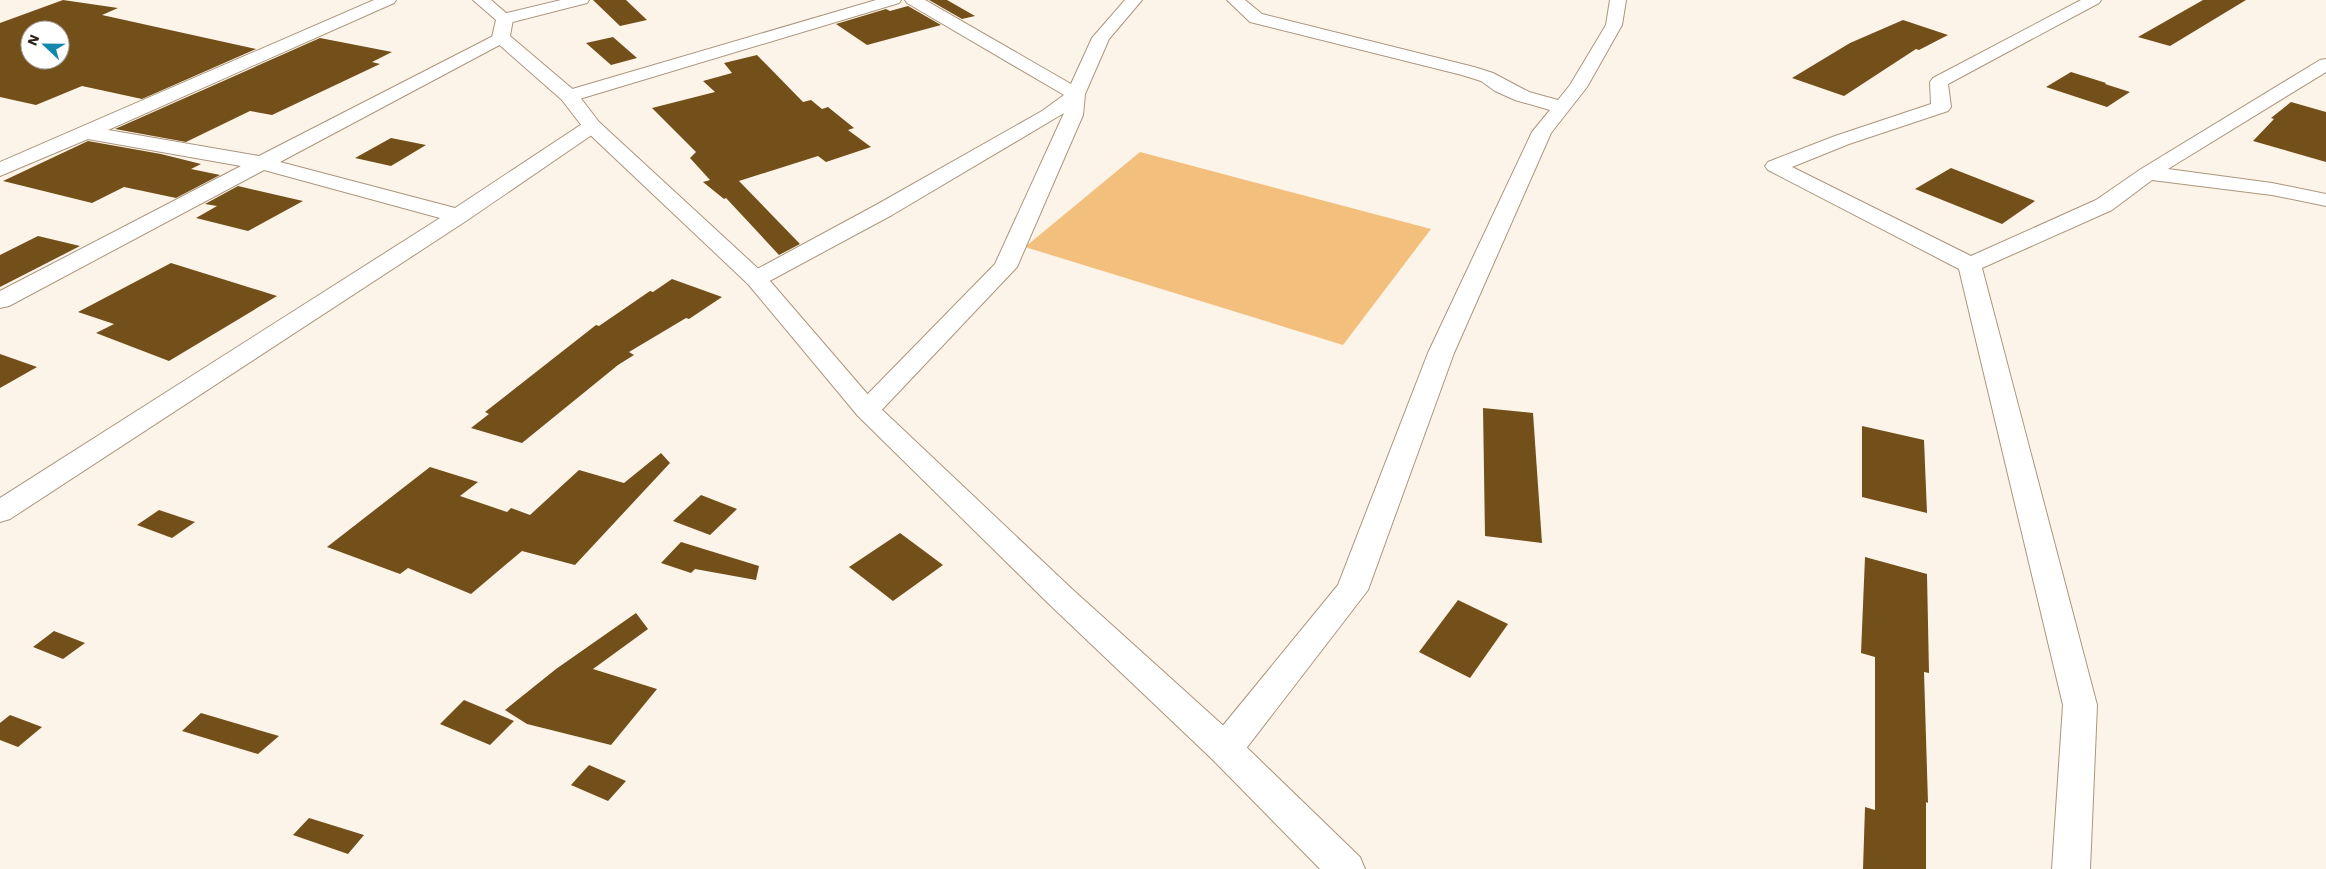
<svg xmlns="http://www.w3.org/2000/svg" width="2326" height="869" font-family="'Work Sans',sans-serif">
<rect width="100%" height="100%" fill="#fdf4e9"/>
<path fill="#f3bf7c" d="M1140,152l291,77 -88,116 -318,-98z"/>
<g fill="#734f19" fill-rule="evenodd">
<path d="M63,0l55,8 -16,7 154,34 -114,50 -60,-13 -46,19 -36,-8v-74zM30,30h30v30h-30z"/>
<path d="M593,0h33l21,20 -27,6z"/>
<path d="M929,0h18l28,16 -13,3z"/>
<path d="M2203,0h43l-76,46 -32,-9z"/>
<path d="M908,6l33,19 -74,20 -31,-21 50,-15 4,2z"/>
<path d="M1903,20l45,15 -29,15 -3,-1 -72,47 -52,-18 58,-35z"/>
<path d="M613,37l24,21 -26,7 -25,-22z"/>
<path d="M320,38l72,14 -20,10 8,2 -108,51 -22,-4 -64,31 -71,-13z"/>
<path d="M757,55l46,47 8,-2 11,9 6,-2 26,21 -6,2 23,17 -45,15 -8,-6 -79,25 61,63 -21,11 -53,-57 -2,1 -21,-17 7,-2 -20,-22 6,-6 -44,-44 63,-16 -12,-11 29,-8 -8,-10z"/>
<path d="M2071,72l35,11 -1,1 25,8 -23,15 -61,-20z"/>
<path d="M2291,102l35,10v50l-73,-21 21,-22 -3,-1z"/>
<path d="M391,138l35,7 -35,21 -36,-8z"/>
<path d="M88,141l73,13 40,10 -10,5 29,6 -44,23 -52,-11 -32,16 -89,-22z"/>
<path d="M1951,168l84,33 -33,23 -87,-35z"/>
<path d="M238,186l65,15 -55,30 -52,-13 21,-12 -12,-2z"/>
<path d="M38,236l42,10 -80,41v-32z"/>
<path d="M171,263l106,33 -108,65 -73,-28 18,-9 -36,-12z"/>
<path d="M672,279l50,18 -33,22 -3,-1 -57,34 5,3 -16,10 -96,78 -51,-15 18,-14 -4,-2 111,-87 3,1 51,-35 3,1z"/>
<path d="M0,354l37,13 -37,21z"/>
<path d="M1483,408l50,5 9,130 -57,-7z"/>
<path d="M1862,426l62,14 3,73 -65,-16z"/>
<path d="M661,453l9,10 -95,102 -53,-14 -51,43 -63,-26 -8,6 -73,-27 103,-80 48,15 -18,14 47,16 4,-4 19,7 49,-45 45,13z"/>
<path d="M701,495l36,14 -27,26 -37,-14z"/>
<path d="M159,510l36,12 -23,16 -35,-13z"/>
<path d="M900,533l43,32 -50,36 -44,-34z"/>
<path d="M681,542l78,24 -3,14 -61,-11 -4,4 -30,-10z"/>
<path d="M1865,557l62,17 2,99 -5,-1 4,131 -2,-1v67h-63l2,-62 10,3v-153l-14,-4z"/>
<path d="M1458,600l50,24 -38,54 -51,-26z"/>
<path d="M636,613l12,16 -55,40 64,20 -46,56 -84,-21 -22,-14 51,-41z"/>
<path d="M54,631l31,12 -22,16 -30,-12z"/>
<path d="M464,700l50,21 -24,24 -50,-21z"/>
<path d="M201,713l78,23 -21,18 -76,-23z"/>
<path d="M10,715l32,12 -24,20 -18,-7v-17z"/>
<path d="M589,765l37,16 -18,20 -37,-16z"/>
<path d="M309,818l55,17 -16,19 -55,-19z"/>
</g>
<g fill="none" stroke-linecap="round" stroke-linejoin="round">
<g stroke="#ab967d" stroke-width="2">
<g id="minor">
<path d="M374,0h22l-2,3 -286,127 151,26 242,-124 6,1 3,4 -3,4 -227,121 175,46 130,-86 7,-2 7,2 3,4 -3,4 -133,91 -456,298 -10,3v-24l440,-280 -176,-48 -255,136 -9,2v-17l241,-125 -153,-27 -88,37v-14z"/>
<path d="M561,0h28l-2,3 -82,21 -6,-1 -2,-4 2,-4z"/>
<path d="M876,0h25l-2,3 -323,97 -7,2 -7,-2 -2,-4 2,-4z"/>
<path d="M905,0h20l146,84 21,-46 33,-38h17l-33,39 -24,55 -2,21 -66,152 -141,149 -9,2 -9,-2 -4,-6 4,-6 137,-140 69,-151 -172,102 -128,69 -8,2 -8,-2 -4,-5 4,-5 128,-69 166,-94 22,-16 -157,-92z"/>
<path d="M1227,0h18l17,14 212,53 19,6 36,19 29,8 12,-15 36,-60 4,-25h16l-4,25 -35,62 -36,46 -97,220 -86,237 -130,169 -13,5 -13,-5 -5,-10 5,-10 126,-154 90,-232 104,-221 18,-22 -35,-10 -20,-9 -14,-10 -19,-6 -212,-53z"/>
<path d="M2081,0h20l-2,3 -151,81 3,23 -3,4 -99,33 -57,23 179,89 125,-56 45,-31 179,-109 6,-1v13l-158,97 104,14 54,11v12l-54,-11 -120,-15 -40,30 -130,58 115,437 -7,164h-38l11,-164 -104,-436 -191,-99 -3,-4 3,-4 67,-26 96,-32 -1,-22 3,-4z"/>
</g>
</g>
<g stroke="#ab967d" stroke-width="2">
<path id="primary" d="M473,0h18l22,19 -3,17 66,56 23,30 165,152 112,130 196,185 166,150 122,118 5,12h-45l-108,-110 -162,-154 -192,-189 -110,-132 -163,-154 -23,-30 -67,-59 -3,-4 4,-17z"/>
</g>
<use href="#minor" fill="#fff" fill-rule="evenodd"/>
<use href="#primary" fill="#fff" fill-rule="evenodd"/>
</g>
<g transform="translate(45 45) rotate(292)"><circle r="24" fill="#ffffff" stroke="#aaa7a3"/>
<path d="M0-4L9 19L0 12L-9 19Z" fill="#1388ad"/>
<text y="-8" font-size="14" font-weight="bold" text-anchor="middle" fill="#2a2218">N</text>
</g>
</svg>
